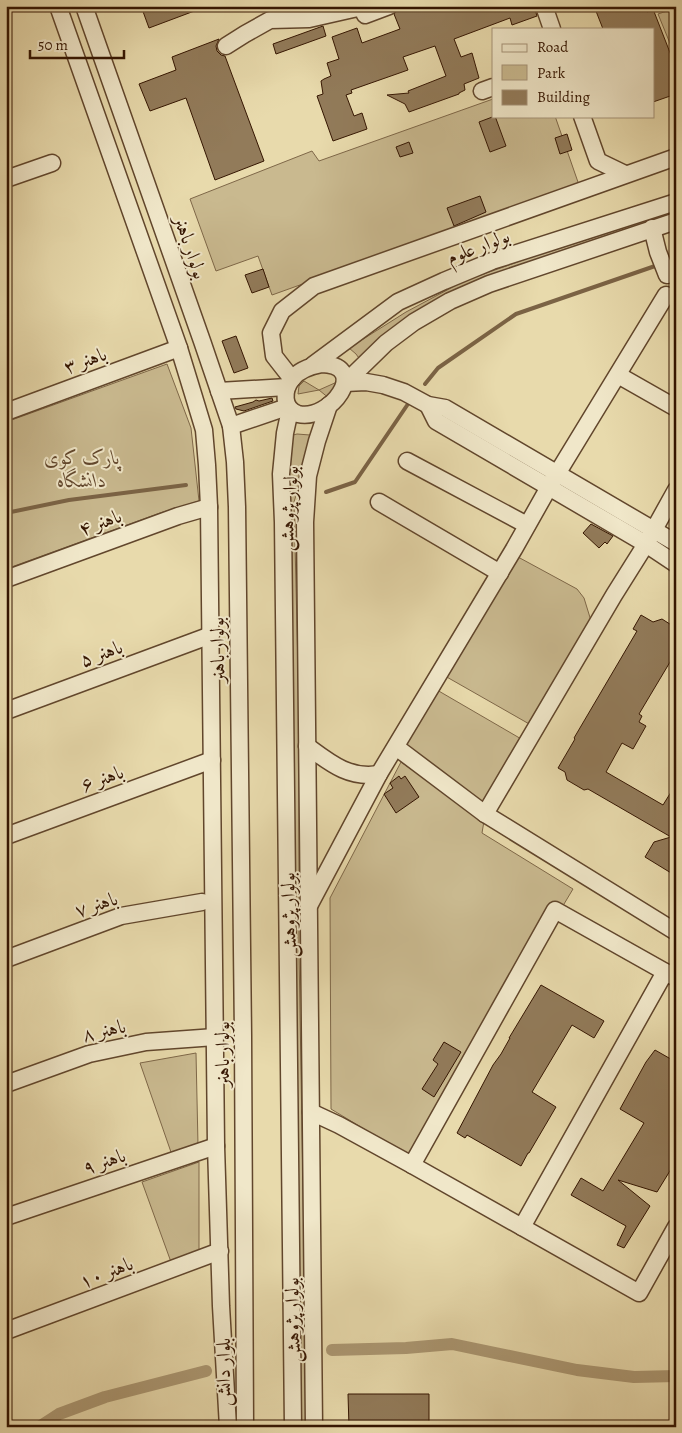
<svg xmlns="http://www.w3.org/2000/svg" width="682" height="1433" font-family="Alegreya,Amiri,serif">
<rect width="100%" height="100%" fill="#e8daac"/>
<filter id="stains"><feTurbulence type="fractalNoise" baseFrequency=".004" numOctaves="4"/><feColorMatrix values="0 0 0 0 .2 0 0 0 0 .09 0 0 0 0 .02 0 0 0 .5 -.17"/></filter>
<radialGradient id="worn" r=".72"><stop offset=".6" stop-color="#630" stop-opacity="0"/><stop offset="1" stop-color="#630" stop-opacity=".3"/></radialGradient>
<g fill="#c9b98f" stroke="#7e6748">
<path d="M676,8v50l-18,-44z"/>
<path d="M493,99v17h62l24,69 -307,110 -14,-39 -42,15 -26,-72 122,-48 7,10z"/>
<path d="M676,211v6l-199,67 -116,77 -5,-7 -7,-6 57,-36 58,-31 118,-42z"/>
<path d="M167,364l24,64 8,73 -39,12 -154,56v-147z"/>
<path d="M304,381l15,9 18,-8 -7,17 -11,-9 -21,4 1,-8z"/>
<path d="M297,434l13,1 4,1 -20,66 5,208v242l8,475h-8l-10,-846v-145z"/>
<path d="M518,557l59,32 7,9 8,26 -61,101 -86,-49z"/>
<path d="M437,690l86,50 -40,67 -78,-61z"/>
<path d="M401,762l83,59 -2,12 91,56 -161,269 -81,-49 -1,-211z"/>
<path d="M196,1053l2,92 -26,10 -32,-92z"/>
<path d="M199,1162v91l-28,9 -29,-80z"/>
</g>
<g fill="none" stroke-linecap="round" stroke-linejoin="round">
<g stroke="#7b6345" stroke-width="4">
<path d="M667,262l9,-2"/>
<path d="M425,384l13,-16 78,-54 142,-49"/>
<path d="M326,492l29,-10 55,-81"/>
<path d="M6,513l63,-13 117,-15"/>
</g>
<g stroke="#ab9772" stroke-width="12">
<path d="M332,1350l74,-2 46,-4 125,26 57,7 42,-1"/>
<path d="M39,1427l20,-13 46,-17 101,-26"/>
</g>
</g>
<g fill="#927b5a" stroke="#341501">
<path d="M141,6h63l1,1 -56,21z"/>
<path d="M405,6h129l3,10 -25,9 -2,-7 -56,21 7,18 11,-4 7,25 -15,6 1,6 -6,3v1l-50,18 -4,-8 -18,-9 22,-2 -1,-2 38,-15 -11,-30 -32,11 5,13 -57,20 1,3 -6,2 8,21 8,-3 5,16 -34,12 -16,-45 6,-2 -2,-13 3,-2 7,-3 -4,-13 12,-4 -7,-22 25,-9 5,15 38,-14 -6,-15 4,-5z"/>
<path d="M594,6h51l2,6 6,-3 23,59v26l-23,8v-73h-50z"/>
<path d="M323,26l3,10 -50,18 -3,-10z"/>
<path d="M219,39l-3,7 1,5 4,4 4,1 39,105 -49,19 -29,-82 -36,13 -11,-27 37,-14 -4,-13z"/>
<path d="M495,116l11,30 -16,6 -11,-30z"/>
<path d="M567,134l5,16 -12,4 -5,-16z"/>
<path d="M409,142l4,11 -13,4 -4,-10z"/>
<path d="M480,196l6,16 -32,14 -7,-18z"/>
<path d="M263,269l6,18 -17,6 -7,-18z"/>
<path d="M236,336l12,32 -14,5 -12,-32z"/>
<path d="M272,398l1,3 -29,10 -8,-2 -1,-2 18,-5 3,-2 3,1z"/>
<path d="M591,524l22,12 -6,8 -2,-2 -6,6 -16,-15z"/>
<path d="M641,615l12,7 9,-3 14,9v24l-37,62 3,2 -3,6 7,4 -13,23 -11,-6 -16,29 57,33 13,-21v92l-31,-19 9,-15 17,-5 -83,-48 -4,1 -17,-10 -2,-8 -7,-4 17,-29 -1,-1 63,-107 -4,-2z"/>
<path d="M399,776l2,3 4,-3 14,21 -23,16 -12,-19 9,-6 -3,-5z"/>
<path d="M541,985l63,36 -10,17 -22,-13 -40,67 24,15 -27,46h-1l-7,13 -54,-31 -2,3 -8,-5 36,-68 8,-11 9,-16h-1z"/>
<path d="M444,1042l17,10 -27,45 -12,-8 16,-25 -5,-4z"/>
<path d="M655,1050l21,12v99l-19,31 -39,-12 32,26 -26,42 -7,-3 9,-19 -55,-31 10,-17 22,13 41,-68 -24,-14 26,-47z"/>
<path d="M348,1394h81v33h-80z"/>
</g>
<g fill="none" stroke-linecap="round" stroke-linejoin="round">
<g stroke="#61462c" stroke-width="19">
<g id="minor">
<path d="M58,6l121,342 15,49 10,33 3,35 2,42 7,639 5,160 7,121"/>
<path d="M84,6l118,335 29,85 4,36 2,45 6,529 2,391"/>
<path d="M544,6l8,23"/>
<path d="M226,46l19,-12 25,-14 39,-1 53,-12 3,8 24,-9"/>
<path d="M482,91l11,-4"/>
<path d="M582,116l16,45 27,13"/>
<path d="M6,179l46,-16"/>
<path d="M652,228l6,24 9,23"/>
<path d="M322,364c49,2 8,58 -24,50 -16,-5 -15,-24 -6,-35 7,-9 19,-13 30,-15z"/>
<path d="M313,365l85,-63 46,-21 48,-20 184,-59"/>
<path d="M618,375l58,33"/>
<path d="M292,379l-18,-23 -3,-23 11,-22 32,-25 362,-129"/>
<path d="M345,383l41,-40 28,-21 36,-21 39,-17 187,-63"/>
<path d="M345,383l21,-1 17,3 21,7 24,13 17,3 231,135"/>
<path d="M219,391l68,-4"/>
<path d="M428,405l8,16 210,123 30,20"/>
<path d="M290,410l-5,23 -4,41 2,48 10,905"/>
<path d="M6,412l173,-64"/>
<path d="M231,426l56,-19"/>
<path d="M407,461l120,64"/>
<path d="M379,502l121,71"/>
<path d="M6,579l172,-63 31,-9"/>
<path d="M6,711l205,-76"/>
<path d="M307,746c23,17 42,33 72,28"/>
<path d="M396,747l89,67 191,118"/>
<path d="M485,814l129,-219 32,-51 30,-54"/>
<path d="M6,836l206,-76"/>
<path d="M310,904l69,-130 135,-225 35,-62 117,-192"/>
<path d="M6,959l115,-43 81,-14"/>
<path d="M6,1084l83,-30 57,-12 69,-5"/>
<path d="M311,1112l28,13 73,40 227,128 37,-66"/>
<path d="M412,1165l143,-255 121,68"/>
<path d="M6,1217l210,-71"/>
<path d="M522,1227l143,-255"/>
<path d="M6,1331l214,-80"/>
<path d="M314,1427l-9,-905 3,-46 9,-35 12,-36"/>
</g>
</g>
<use href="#minor" stroke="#f0e7c9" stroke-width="16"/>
</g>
<g text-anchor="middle" stroke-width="4" stroke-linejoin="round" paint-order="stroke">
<g font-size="20" fill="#341501" stroke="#f0e7c9">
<text transform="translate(478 246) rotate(-21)" y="7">بولوار علوم</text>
<text transform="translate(191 247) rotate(71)" y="7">بولوار باهنر</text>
<text transform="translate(85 360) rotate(-20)" y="7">باهنر ۳</text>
<text transform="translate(288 508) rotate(-86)" y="7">بولوار پژوهش</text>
<text transform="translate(100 522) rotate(-20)" y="7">باهنر ۴</text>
<text transform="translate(217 650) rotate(-91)" y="7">بولوار باهنر</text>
<text transform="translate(101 653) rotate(-20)" y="7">باهنر ۵</text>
<text transform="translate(102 778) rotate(-20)" y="7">باهنر ۶</text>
<text transform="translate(96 904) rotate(-18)" y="7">باهنر ۷</text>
<text transform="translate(288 915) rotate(-91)" y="7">بولوار پژوهش</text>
<text transform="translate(104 1030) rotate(-13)" y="7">باهنر ۸</text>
<text transform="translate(222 1054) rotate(-90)" y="7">بولوار باهنر</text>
<text transform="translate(104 1161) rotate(-19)" y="7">باهنر ۹</text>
<text transform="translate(106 1272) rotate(-21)" y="7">باهنر ۱۰</text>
<text transform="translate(292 1320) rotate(-91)" y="7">بولوار پژوهش</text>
<text transform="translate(223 1372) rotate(-90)" y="7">بلوار دانش</text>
</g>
<g font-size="20" font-style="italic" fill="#61462c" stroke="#f0e7c9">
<text x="82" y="464">پارک کوی<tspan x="82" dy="23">دانشگاه</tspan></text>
</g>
</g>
<rect width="682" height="1433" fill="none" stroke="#e8daac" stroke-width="25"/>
<rect x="8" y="8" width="667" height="1418" fill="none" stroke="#341501" stroke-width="2.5"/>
<rect x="12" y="12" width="657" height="1408" fill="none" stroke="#341501"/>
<rect x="492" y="28" width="162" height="90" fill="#f0e7c9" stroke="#a59379"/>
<rect x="502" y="44" width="25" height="8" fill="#f0e7c9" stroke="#a59379"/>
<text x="537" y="52" font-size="15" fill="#341501">Road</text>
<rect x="502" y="65" width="25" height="15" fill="#c9b98f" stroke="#a59379"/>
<text x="537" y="78" font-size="15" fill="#341501">Park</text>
<rect x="502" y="90" width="25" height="15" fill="#927b5a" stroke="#a59379"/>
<text x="537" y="102" font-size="15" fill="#341501">Building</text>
<path d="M30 50v8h94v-8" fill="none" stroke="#341501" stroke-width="2.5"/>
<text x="38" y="50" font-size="15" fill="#341501" stroke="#f0e7c9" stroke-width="4" paint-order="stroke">50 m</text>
<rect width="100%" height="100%" filter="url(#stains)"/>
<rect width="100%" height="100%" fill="url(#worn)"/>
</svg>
